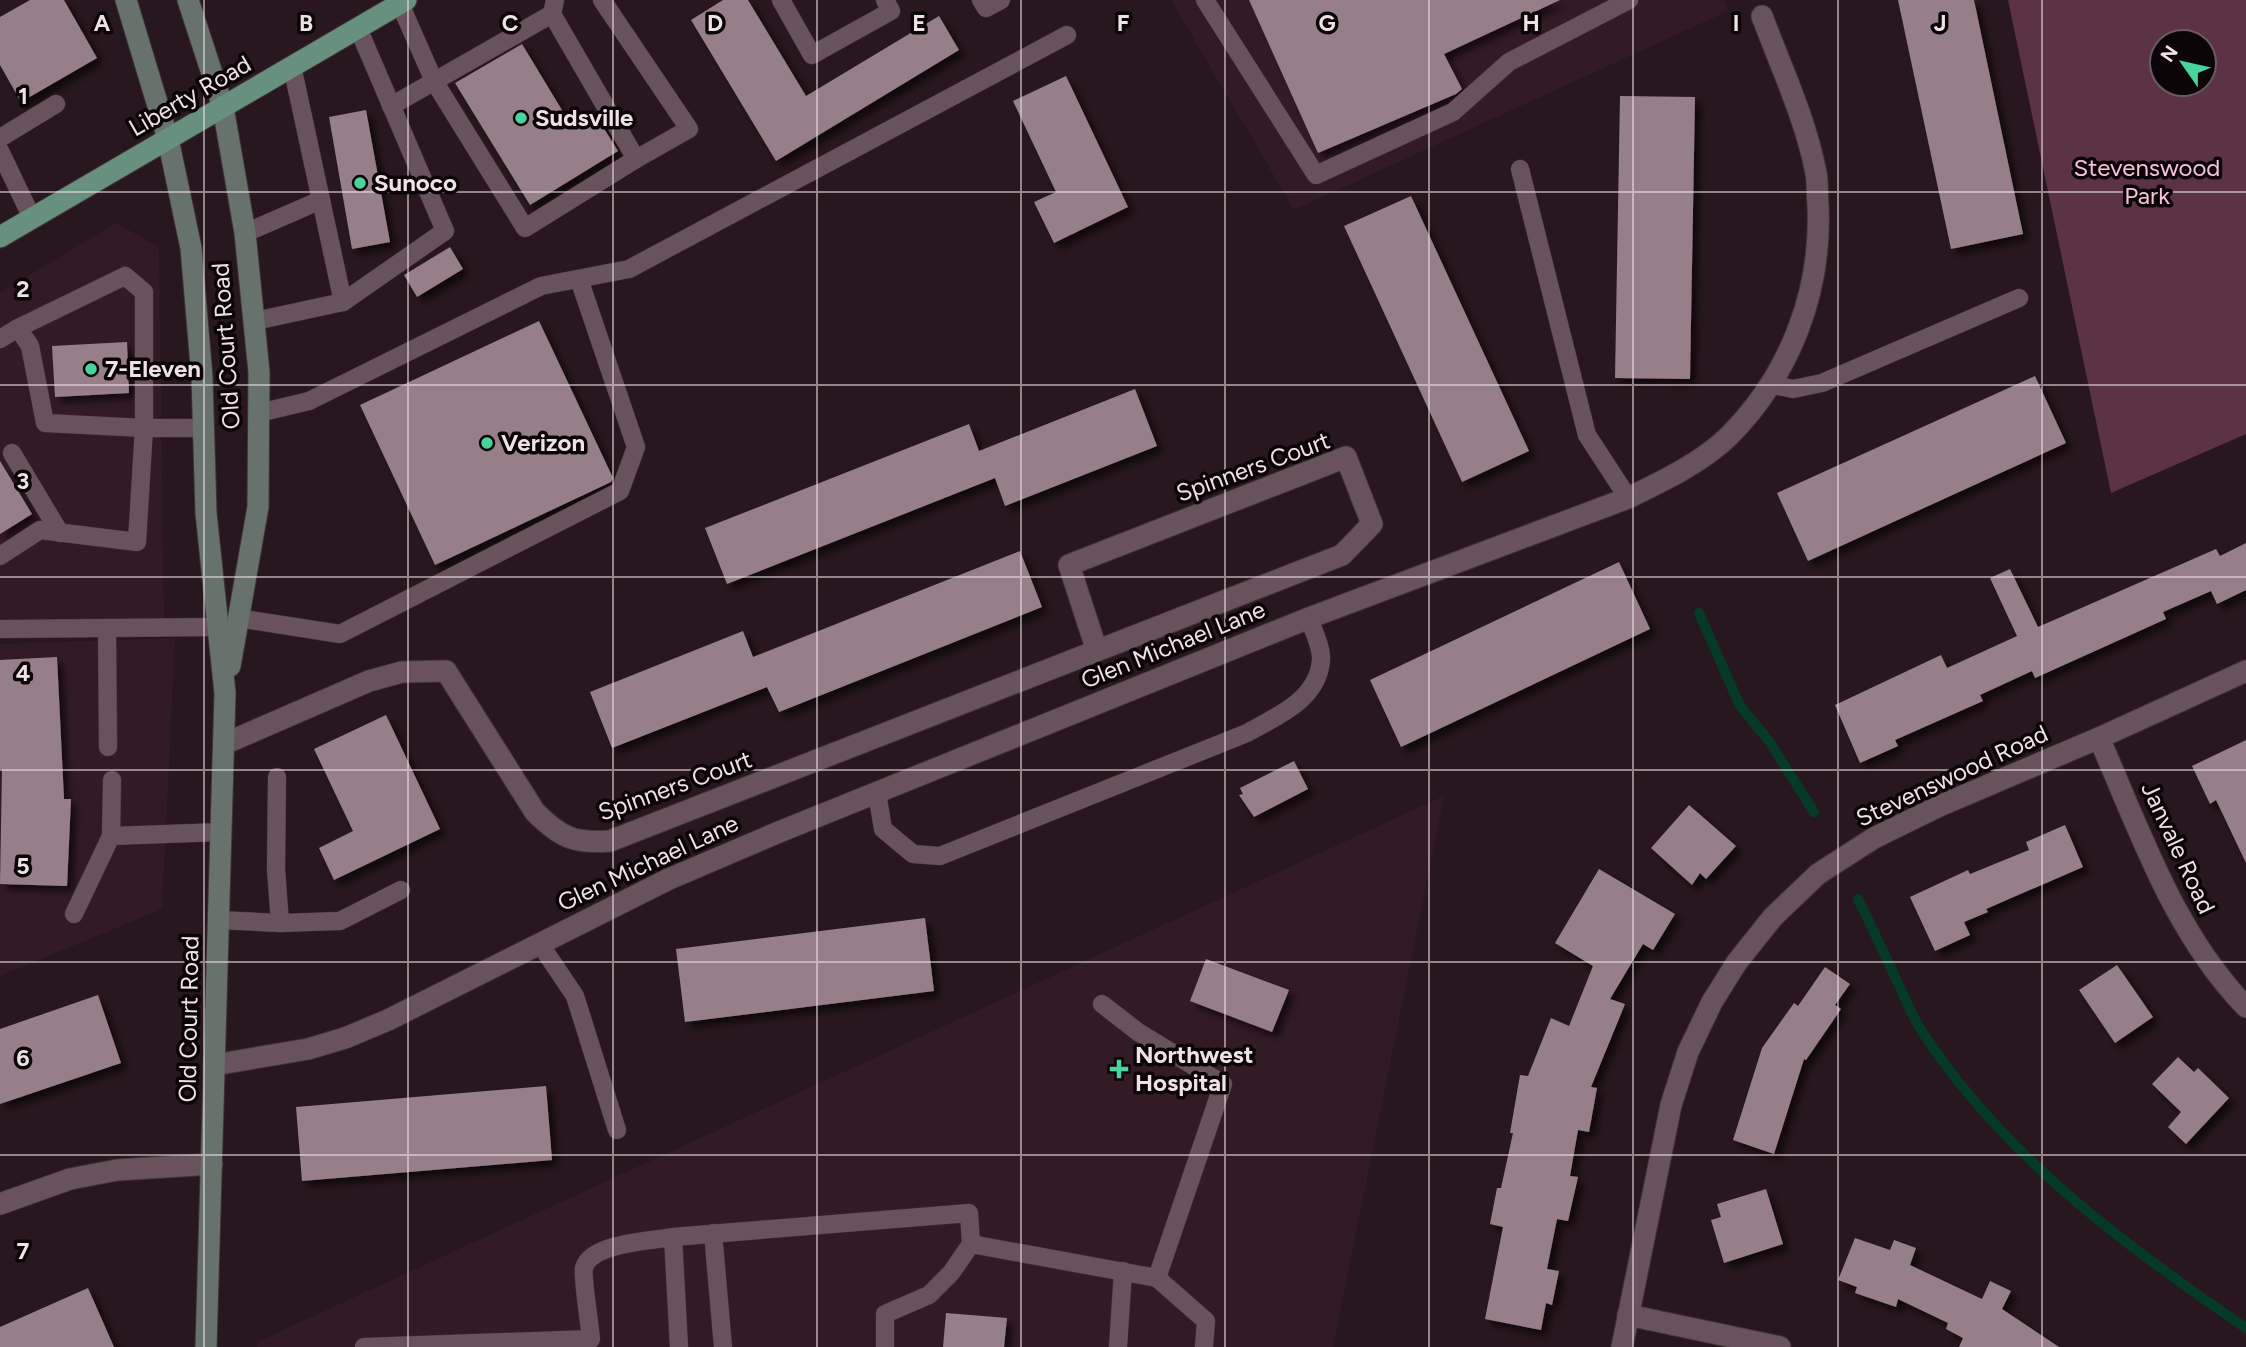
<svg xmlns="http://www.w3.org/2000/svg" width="2246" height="1347" font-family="Figtree,sans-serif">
<defs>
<filter id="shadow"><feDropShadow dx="6" dy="6" stdDeviation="3.5" flood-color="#0009"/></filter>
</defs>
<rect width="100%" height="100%" fill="#28171e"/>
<g fill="#331b26">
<path d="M1171,0h553l4,11 -434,199z"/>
<path d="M116,223l43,24 5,374 -164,8v-336z"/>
<path d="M175,638l-13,271 -162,67v-332z"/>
<path d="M1444,796l-111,551h-1076v-5z"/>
</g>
<path fill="#5b3345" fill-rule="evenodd" d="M2008,0h238v434l-135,59zM2204,42v42h-42v-42z"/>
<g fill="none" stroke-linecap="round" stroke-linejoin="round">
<g stroke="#043a27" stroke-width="10">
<path d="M1699,613l41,93 29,35 45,71"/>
<path d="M1858,899c15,30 29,61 43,91 7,14 13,30 22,43 81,123 202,213 323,295"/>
</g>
</g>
<g fill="#967f88" filter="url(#shadow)">
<path d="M30,0h34l33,58 -76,44 -21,-37v-48z"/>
<path d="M723,0h25l58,96 133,-80 20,34 -183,111 -85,-141z"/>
<path d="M1249,0h311l-116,54 18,35 -6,5 -138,59z"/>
<path d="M1898,0h76l49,234 -72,15z"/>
<path d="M522,44l49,81 22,-14 25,40 -88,54 -75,-122z"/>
<path d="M1066,76l62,131 -74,36 -20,-41 22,-10 -43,-91z"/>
<path d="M1620,96l75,1 -5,282 -75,-1z"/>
<path d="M366,110l24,132 -38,7 -23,-132z"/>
<path d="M1411,196l118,255 -67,31 -118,-256z"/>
<path d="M450,247l13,22 -46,28 -13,-22z"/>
<path d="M539,321l74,157 -2,4 -176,83 -75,-160z"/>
<path d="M127,342l2,51 -74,4 -3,-51z"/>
<path d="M2035,376l31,67 -258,118 -31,-68z"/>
<path d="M1135,389l22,57 -152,60 -10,-28 -268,106 -22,-56 264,-104 10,27z"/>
<path d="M0,461l32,53 -32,20z"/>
<path d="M2246,543v47l-29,14 -6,-13 -48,21 3,7 -131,59 -3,-7 -52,24 3,6 -88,39 3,6 -38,17 -25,-58 106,-50 6,13 70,-32 -27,-58 20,-9 28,58 178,-78 4,7z"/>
<path d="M1020,551l22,56 -263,105 -12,-25 -155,61 -22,-56 153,-61 10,26z"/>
<path d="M1619,562l31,67 -249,118 -31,-67z"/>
<path d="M57,657l7,142h7l-4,87 -67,-2 2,-115h-2v-109z"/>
<path d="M386,715l54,114 -106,51 -15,-32 34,-17 -39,-82z"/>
<path d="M2246,740v123l-30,-63 -6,4 -18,-38z"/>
<path d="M1294,761l14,28 -54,28 -15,-22 4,-1 -3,-6z"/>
<path d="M1689,805l47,41 -30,33 -6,-6 -8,12 -41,-37z"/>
<path d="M2065,825l18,42 -97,42 2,3 -24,10 6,13 -35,16 -25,-54 58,-27 2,4 59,-24 -3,-8z"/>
<path d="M1599,869l76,45 -22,36 -10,-6 -33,55 15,5 -34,83 6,1 -8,44 -11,-2 -8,46 8,1 -10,44 -11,-2 -10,50 12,2 -7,34 -6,-2 -5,27 -56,-11 18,-92 -13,-3 7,-36h4l12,-55h-3l10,-58 8,1 23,-58 18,8 24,-60 -38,-23z"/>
<path d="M925,918l9,73 -249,31 -9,-73z"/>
<path d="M1206,959l83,31 -17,42 -82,-31z"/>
<path d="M2117,965l36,52 -38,26 -36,-53z"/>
<path d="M1825,967l25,17 -15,21 6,4 -35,51 -2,-1 -30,95 -41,-14 29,-92 32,-45 4,3z"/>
<path d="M98,995l23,68 -121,41v-75z"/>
<path d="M2178,1057l16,15 4,-4 31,30 -43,46 -18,-17 13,-15 -29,-28z"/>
<path d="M546,1086l6,74 -250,21 -6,-74z"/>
<path d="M1766,1189l17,55 -59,19 -13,-43 10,-3 -4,-13z"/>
<path d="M1855,1238l35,12 4,-10 22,8 -6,17 72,34 8,-18 21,10 -9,18 57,38h-100l4,-9 -17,-9 2,-6 -50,-24 -2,8 -41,-14 2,-6 -19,-7z"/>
<path d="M88,1288l26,59h-114v-20z"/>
<path d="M946,1313l61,5 -3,29h-61z"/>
</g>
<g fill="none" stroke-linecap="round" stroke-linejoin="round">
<g stroke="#413439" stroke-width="19">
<g id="lane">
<path d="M602,0l87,129 -53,30"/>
<path d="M781,0l31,55 79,-44 -6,-11"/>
<path d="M981,0l5,8 15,-8"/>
<path d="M1205,0l111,175 137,-63 56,-50 120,-62"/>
<path d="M400,4l34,77 91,147 111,-69 -84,-145 3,-14"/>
<path d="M391,106l161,-92"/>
<path d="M0,138l56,-34"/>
<path d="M0,151l32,67"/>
<path d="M1520,169l67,266 41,63"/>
<path d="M245,233l76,-33"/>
<path d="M343,302l102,-71 -87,-203"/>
<path d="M255,321l88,-19 -51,-236"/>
<path d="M0,339l18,-11 12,18 15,77 99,5h59"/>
<path d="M1770,384l23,5 29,-6 197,-85"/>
<path d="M259,413l50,-12 232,-115 88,-17 438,-234"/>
<path d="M12,453l48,80"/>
<path d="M0,556l40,-26 97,12 7,-114v-136l-19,-16 -107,52"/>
<path d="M238,618l102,16 280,-143 16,-44 -57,-168"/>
<path d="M107,628l1,119"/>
<path d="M0,629l218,-2"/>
<path d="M277,777l-1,92 4,54"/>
<path d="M877,793l6,36 30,25 27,2 307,-123c30,-17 71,-33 74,-73 1,-12 -8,-30 -12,-42"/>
<path d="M111,836l1,-56"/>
<path d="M74,914l37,-78 110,-4"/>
<path d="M217,920l63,3 60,-2 61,-31"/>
<path d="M540,944l35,52 42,134"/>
<path d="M1102,1004l36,28 85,52 -66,194 49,43 -2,26"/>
<path d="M713,1233l10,114"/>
<path d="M673,1237l296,-24 2,31"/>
<path d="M364,1347l227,-8c-1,-13 -9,-62 -7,-71 7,-25 67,-27 89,-31l6,110"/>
<path d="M885,1347v-33l44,-19 22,-22 20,-29 186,34"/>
<path d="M1118,1347l5,-76"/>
</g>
</g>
<g stroke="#413439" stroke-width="23">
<g id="street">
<path d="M2099,738c41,93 75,195 147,269"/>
<path d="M224,744l145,-63 33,-9 44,-1 89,141c25,25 39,32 75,29l732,-286 30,-31 -26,-67 -277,108 28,86"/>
<path d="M214,1065l94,-16 37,-11 43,-18 281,-141 110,-47 530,-214 319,-120c33,-16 73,-35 100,-61 62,-62 94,-145 90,-232 -1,-10 0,-22 -2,-32 -10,-53 -35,-106 -54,-157"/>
<path d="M0,1204l70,-25 47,-9 95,-6"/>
<path d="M1628,1315l152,32"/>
<path d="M1622,1347l49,-242 17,-53 24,-50 25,-40 36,-45 45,-43 56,-36 63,-31 162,-69 147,-67"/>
</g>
</g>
<g stroke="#413439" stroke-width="23">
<g id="secondary">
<path d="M126,0l42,139 23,109 11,129 4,136 19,180 -19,654"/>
<path d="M188,0l35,107 22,126 14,139 -1,135 -28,159"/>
</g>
</g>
<g stroke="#413439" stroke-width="23">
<path id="primary" d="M0,237l406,-237"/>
</g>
<use href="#lane" stroke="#68535c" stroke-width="18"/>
<use href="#street" stroke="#68535c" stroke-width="21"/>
<use href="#secondary" stroke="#68726d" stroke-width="21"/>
<use href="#primary" stroke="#68907e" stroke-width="21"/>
</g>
<path fill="none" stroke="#efe2e7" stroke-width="2" stroke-opacity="0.55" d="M204,0v1347M408,0v1347M613,0v1347M817,0v1347M1021,0v1347M1225,0v1347M1429,0v1347M1633,0v1347M1838,0v1347M2042,0v1347M0,192h2246M0,385h2246M0,577h2246M0,770h2246M0,962h2246M0,1155h2246"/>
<g fill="#48d49d" stroke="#0c0508" stroke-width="2.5">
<circle cx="521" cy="118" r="7"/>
<circle cx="360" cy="183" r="7"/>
<circle cx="91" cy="369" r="7"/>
<circle cx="487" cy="443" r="7"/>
<path d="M1115.5 1058.5h7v7h7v7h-7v7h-7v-7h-7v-7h7z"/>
</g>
<g text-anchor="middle" stroke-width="7" stroke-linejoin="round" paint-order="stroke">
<g font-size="24" fill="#efe2e7" stroke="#0c0508">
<text transform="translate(190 96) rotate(-30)" y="8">Liberty Road</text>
<text transform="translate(226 346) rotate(-94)" y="8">Old Court Road</text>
<text transform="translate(1253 467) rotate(-20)" y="8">Spinners Court</text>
<text transform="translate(1173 645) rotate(-22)" y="8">Glen Michael Lane</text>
<text transform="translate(1952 776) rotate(-25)" y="8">Stevenswood Road</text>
<text transform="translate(675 786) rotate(-20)" y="8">Spinners Court</text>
<text transform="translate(2178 848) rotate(65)" y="8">Janvale Road</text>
<text transform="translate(648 863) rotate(-25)" y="8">Glen Michael Lane</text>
<text transform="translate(189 1019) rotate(-89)" y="8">Old Court Road</text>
</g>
<g font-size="24" font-weight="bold" fill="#efe2e7" stroke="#0c0508" text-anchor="start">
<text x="535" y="126">Sudsville</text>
<text x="374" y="191">Sunoco</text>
<text x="105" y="377">7-Eleven</text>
<text x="501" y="451">Verizon</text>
<text x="1135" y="1063">Northwest<tspan x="1135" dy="28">Hospital</tspan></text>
</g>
<g font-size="24" fill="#f7c2d8" stroke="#0c0508">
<text x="2147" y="176">Stevenswood<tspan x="2147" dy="28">Park</tspan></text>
</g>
</g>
<g font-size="23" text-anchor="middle" font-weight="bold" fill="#efe2e7" stroke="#0c0508" stroke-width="7" stroke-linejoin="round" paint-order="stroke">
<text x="102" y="31">A</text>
<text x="306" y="31">B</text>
<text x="510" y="31">C</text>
<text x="715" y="31">D</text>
<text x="919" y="31">E</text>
<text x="1123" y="31">F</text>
<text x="1327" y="31">G</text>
<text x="1531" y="31">H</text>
<text x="1736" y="31">I</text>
<text x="1940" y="31">J</text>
<text x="23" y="104">1</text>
<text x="23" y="297">2</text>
<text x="23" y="489">3</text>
<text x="23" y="681">4</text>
<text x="23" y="874">5</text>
<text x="23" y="1066">6</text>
<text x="23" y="1259">7</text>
</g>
<g transform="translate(2183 63) rotate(304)"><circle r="33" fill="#0c0508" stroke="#675d61" stroke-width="2"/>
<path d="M0-5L12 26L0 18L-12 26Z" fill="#48d49d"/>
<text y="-10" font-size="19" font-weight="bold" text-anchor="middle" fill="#efe2e7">N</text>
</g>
</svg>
